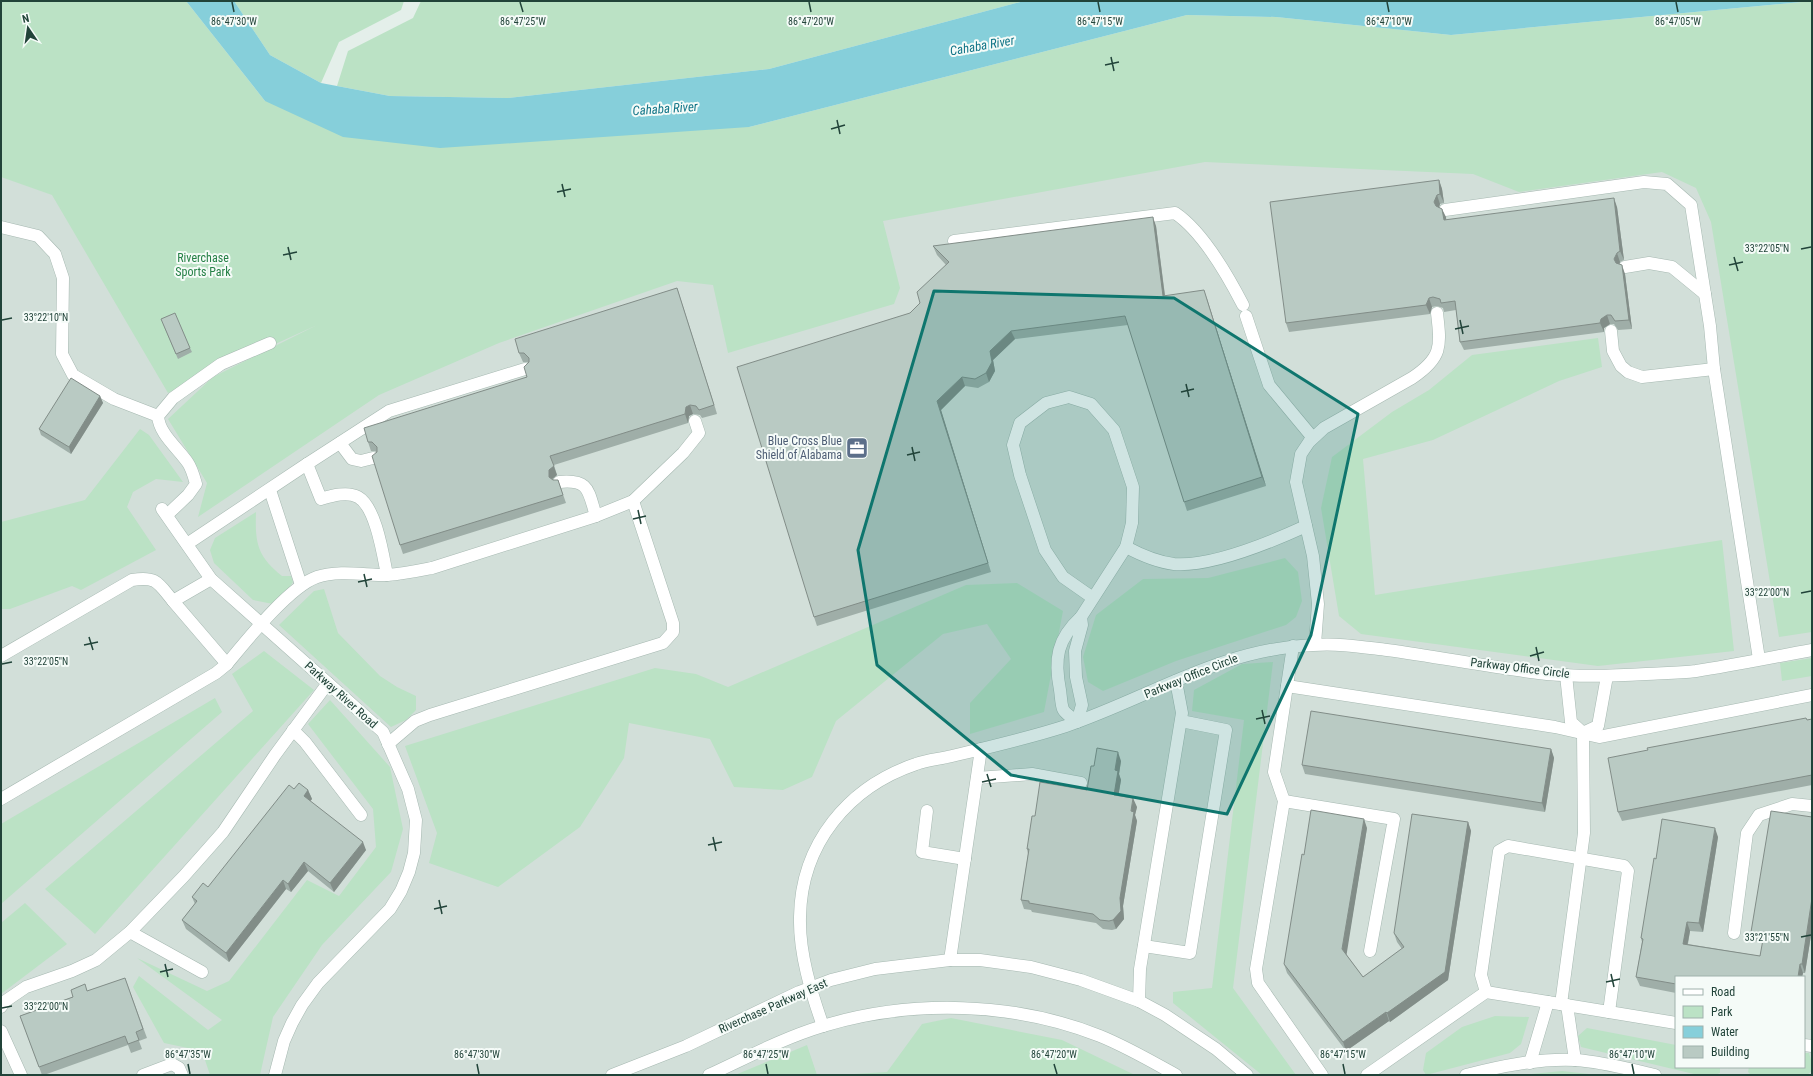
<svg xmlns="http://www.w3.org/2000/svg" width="1813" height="1076" font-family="'Roboto Condensed',sans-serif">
<rect width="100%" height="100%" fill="#e4efea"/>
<path fill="#d2dfd9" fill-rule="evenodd" d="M1,1l331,185 1480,-87v976h-1811zM1676,977h128v90h-128z"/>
<g fill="#bbe2c5">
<path d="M1,1h185l79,100 484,26 438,-112 89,2 175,18 361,-34v631l-33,5 -68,-415 -15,-34 -34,-16 -143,20 -46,-18 -268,-12 -322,59 17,67 -6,16 -166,49 -15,-68 -36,-4 -178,62 -120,52 -181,122 9,-34 -39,-64 45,-42 104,-52 -149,68 -116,-198 -51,-18z"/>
<path d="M234,1h170l-3,9 -62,32 -18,41 -51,-28z"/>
<path d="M421,1h603l-255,68 -261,29 -118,-2 -53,-10 11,-35 65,-33z"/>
<path d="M1598,338l4,29 -43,14 -126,59 -70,19 12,136 347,-55 12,111 -136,15 -237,-32 -22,-18 -18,-108 11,-51 60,-45 37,-22 43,-35z"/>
<path d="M140,429l9,6 34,47 -27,-3 -23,13 -6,15 29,43 -75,40 -9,-4 -62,23h-9v-87l84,-22z"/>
<path d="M256,512c-1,31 1,44 26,64h9l2,6 -10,15 -10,7 -20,-4 -39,-37 -4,-13 5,-12z"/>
<path d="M1285,558l13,14 4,29 -6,16 -10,8 -110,36 -73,30 -15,-9 -5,-25 13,-42 47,-36 65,-1z"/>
<path d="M1017,583l46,28 -19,101 -74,22v-31l41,-44 -24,-35 -44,10 -107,87 -24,56 -29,13 -49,-3 -24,-48 -81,-16 -5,35 -44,69 -82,60 -69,-24 8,-30 -32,-87 250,-78 41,6 32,13 238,-102z"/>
<path d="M324,589l14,44 42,43 17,11 19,9v14l-10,10 -15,7 -112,-102 35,-34z"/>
<path d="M264,651l50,39 -219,244 -50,-45 208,-178 -21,-37z"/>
<path d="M1812,658v18l-30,5 -2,-18z"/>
<path d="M1273,662l-40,326 63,87h-34l-89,-72v-11l39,-4 32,-268 -52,-9 2,-21 48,-26z"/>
<path d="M215,698l7,14 -221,192v-80z"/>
<path d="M330,700l60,67 13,62 -12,43 -69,73 -49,72 -13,58h-50l-8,-24 -38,-8 -31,-56 6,-11 69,54 14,-10 -85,-62 70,33 22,-10 78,-101 32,16 37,-49 -3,-38 -65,-85z"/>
<path d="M25,903l42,41 -66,50v-71z"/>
<path d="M1495,1016l34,1 -8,27 -11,9 -84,22 -3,-5 3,-17 36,-26z"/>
<path d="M951,1018l111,22 73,35h-297l49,-3 35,-48z"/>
<path d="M1587,1028l89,17v22h44v6l-5,2h-17l-117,-28 -3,-11z"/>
<path d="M807,1045l10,30h-82z"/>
<path d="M1804,1053h5l3,10v8l-5,4h-56l-3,-3 1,-5h55z"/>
<path d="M1562,1071l36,4h-77z"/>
</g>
<path fill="#86cfda" d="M186,1h48l36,54 51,28 69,13 118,2 261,-29 255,-68h788l-361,34 -175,-18 -89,-2 -438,112 -309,21 -97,-11 -78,-36z"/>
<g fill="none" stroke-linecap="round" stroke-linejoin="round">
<g stroke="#a6b8b1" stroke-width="13">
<g id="minor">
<path d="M1445,210l199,-28 23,2 24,21 19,121 4,43 45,290"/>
<path d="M1,227l37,9 17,18 8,24 -1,76 11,21 41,24 44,17"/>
<path d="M954,241l221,-28c27,18 53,63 68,92"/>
<path d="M1625,267l24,-4 23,4 33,27"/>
<path d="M1246,316l23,69 44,53"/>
<path d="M1611,331l2,20 8,15 7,6 14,5 72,-8"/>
<path d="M340,443l12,16 9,2 12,-3"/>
<path d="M307,464l82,-53 136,-42"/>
<path d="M559,482c31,-3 29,9 37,34"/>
<path d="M270,490l31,95"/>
<path d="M162,509l49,70 172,153 25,57 8,31 -2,33 -5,19 -8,19 -11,18 -72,74 -16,22 -10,18 -8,18 -9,34"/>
<path d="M167,515l21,-20 8,-11c-2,-7 -4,-15 -8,-21 -10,-15 -29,-29 -30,-47l15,-18 48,-34 49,-21"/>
<path d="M187,544l120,-80 14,35c10,-3 26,-8 37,-2 18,10 25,58 29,78"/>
<path d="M1126,547c15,8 31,15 48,17 38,3 97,-22 132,-38"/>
<path d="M211,579l-38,22 54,63c19,-23 63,-78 90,-87 22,-7 47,-2 70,-2 16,-1 30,-4 45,-7l164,-52 37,-15 50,-48 16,-20 -4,-12"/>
<path d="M1081,617l45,-70 6,-24 1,-36 -19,-57 -23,-26 -22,-7 -23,6 -26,20 -7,22 7,30 25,75 18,27 30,21"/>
<path d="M1081,617l1,8 -7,26 1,26 6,28 -5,17c-4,-4 -12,-8 -14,-13 -2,-5 -2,-13 -3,-19 -6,-31 -3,-51 21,-73z"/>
<path d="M1315,644l3,-40 -5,-48 -17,-74 5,-28 8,-12 15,-14 88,-50c30,-20 29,-31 25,-65"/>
<path d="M1293,646l-19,126 10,29 -28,168 2,14 64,92"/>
<path d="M1,656l131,-76c25,-4 26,3 41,21"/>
<path d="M1566,675l5,47 12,11 15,-7 9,-50"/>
<path d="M1287,686l268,41 44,10 213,-42"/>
<path d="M293,730l12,12 56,73"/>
<path d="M388,744l27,-23 15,-6 233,-72 10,-11v-9l-40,-122"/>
<path d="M977,778l55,-4 49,9"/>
<path d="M1,799l215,-126 11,-9"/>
<path d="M1284,801l110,18 -24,132"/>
<path d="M927,811l-5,41 43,7"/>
<path d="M130,932l72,40"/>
<path d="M1734,933l13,-100 12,-18 33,-11 20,2"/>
<path d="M1144,946l46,7 36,-223 -45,-9"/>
<path d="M950,960l31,-211"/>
<path d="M1486,992l-5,-17 18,-124 9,-5 116,20 4,5 -19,141"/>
<path d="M1139,1001l1,-32 42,-256 -6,-32"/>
<path d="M1561,1004l23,-171 -1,-100"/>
<path d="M1567,1005l8,55"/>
<path d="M1,1007l3,-5 22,-15 46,-16 24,-11 34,-28 54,-56 39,-44 52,-77 53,-72"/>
<path d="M823,1026c-12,-34 -24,-73 -23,-109 1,-73 48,-130 116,-153 11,-4 24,-5 36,-8 38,-9 77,-18 114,-30 85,-29 154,-77 247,-81 25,-2 49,2 74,5 53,7 106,18 160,24 33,3 66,2 99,0 17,-1 33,-1 50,-3 39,-6 77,-14 116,-21"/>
<path d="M1,1031l20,44"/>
<path d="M1804,1045l8,1"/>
<path d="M1530,1063l18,-61"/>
<path d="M143,1075l29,-11 7,4 3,7"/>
<path d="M612,1075l74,-29 113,-54 32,-12 44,-11 75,-9h30l51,7 50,13 58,21 26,14 51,34 31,26"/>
<path d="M709,1075c37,-17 74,-37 114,-49 89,-27 192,-24 277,10 27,11 51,25 76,39"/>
<path d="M1367,1075l119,-83 190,31"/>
<path d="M1466,1075c35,-9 73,-17 110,-15 27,2 53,9 79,15"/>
</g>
</g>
<use href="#minor" stroke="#fff" stroke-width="12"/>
</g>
<g fill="#9faea8">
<path d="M1439,180l3,9 2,14 -4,1 -1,3 3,2 4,11 171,-13 7,53 -4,2 -1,2 6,10 7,55 -14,1 -4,-6h-4l-6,4v4l-140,18 -4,-8 -4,-32 -12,2 -1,-4 -6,-2 -5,1 -2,7 -141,18 -3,-9z"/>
<path d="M1156,226l9,69 42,4 59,187 -79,25 -59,-186 -113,14 -22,21 2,11 -6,11 -11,6 -13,-2 -24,24 50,162 -174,54 -3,-9 106,-314 26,-38 -9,-10 -4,-9z"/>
<path d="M677,288l40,126 -15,4 -2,-3 -7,-1 -4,2 -1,7 -134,42 3,10 -5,5h6l8,23 -163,51 -3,-9 -24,-93 -1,-1h-4l-3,-9 159,-65 1,-14 -1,-1h-4l-4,-9z"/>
<path d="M163,324l27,24 2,4 -14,7z"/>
<path d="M100,396l3,7 -32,51 -30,-19 -2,-6z"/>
<path d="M1812,719v66l-190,36 -4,-9 189,-92z"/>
<path d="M1551,749l3,9 -9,54 -240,-38 -3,-9z"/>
<path d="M1121,761l-2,13 2,6 -3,16 19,11 -2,8 2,6 -14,85 1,13 -8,10 -4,1 -9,-1 -7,-6 -64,-11 -1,-2 -7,-1 -3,-9 7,-46 -1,-5 8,-33 52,-26 7,-24z"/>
<path d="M294,789l14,1 4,9 -2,2 56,49 -32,42 -26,-21 -17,21 -5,-3 -57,73 -43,-33 -4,-9 13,-16 -3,-7 16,-10z"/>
<path d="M1812,817v112l-7,44h-2l-1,4h-126v16l-36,-7 -4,-9 6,-35 -1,-4 15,-79 62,-22 -15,95 -13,-1 -2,13 72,12 3,-14 -9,-1 -3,-9z"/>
<path d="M1468,822l3,9 -23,149 -58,42 -1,-1 -43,30 -59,-78 -3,-9 20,-109 63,-27 -21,126 17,23 39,-28 -5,-7 -3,-9z"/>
<path d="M125,978l22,60 -8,3 3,8 -11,4 -3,-8 -84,30h-2l-22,-59z"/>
</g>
<g fill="#828d88">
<path d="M1439,180l3,9 2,14 -4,-9z"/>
<path d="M1437,195l3,9 -2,7 -4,-9z"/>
<path d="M1614,198l3,9 7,53 -4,-9z"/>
<path d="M1442,209l4,8 1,12 -3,-9z"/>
<path d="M1153,217l3,9 10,79 -3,-9z"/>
<path d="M1617,253l3,9 -2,6 -4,-9z"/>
<path d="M1622,265l3,9 7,55 -3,-9z"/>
<path d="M677,288l3,9 37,117 -3,-9z"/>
<path d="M1204,290l3,9 59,187 -4,-9z"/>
<path d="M1429,298l3,9 -2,7 -4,-9z"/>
<path d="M1607,315l3,9 -6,4v4l-4,-9 1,-4z"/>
<path d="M1011,331l4,8 -22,21 2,11 -6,11 -3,-9 4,-22z"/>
<path d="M962,377l3,9 -24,24 50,162 -54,-171z"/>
<path d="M100,396l3,7 -32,51 -2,-7z"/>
<path d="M690,405l3,9 -4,2 -1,7 -3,-9 1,-7z"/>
<path d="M550,456l7,19 -5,4v7l-3,-9v-7z"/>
<path d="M1551,749l3,9 -9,54 -3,-9z"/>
<path d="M1118,752l3,9 -2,13 2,6 -4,24 -3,-9 1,-25z"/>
<path d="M308,790l4,9 -5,6 -3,-9z"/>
<path d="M1133,798l4,9 -2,8 2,6 -14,85 1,13 -8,10 -3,-9 7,-22z"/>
<path d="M1364,819l3,9 -21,130 -4,-9z"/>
<path d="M1468,822l3,9 -23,149 -58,42 -3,-9z"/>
<path d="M1715,828l3,9 -15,95 -4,-9z"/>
<path d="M363,842l3,8 -32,42 -4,-9z"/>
<path d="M304,862l4,9 -17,21 -3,-8z"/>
<path d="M283,880l3,9 -57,73 -3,-9z"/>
<path d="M1812,898v31l-7,44 -3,-9z"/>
<path d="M1687,922l3,9 -4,21 -3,-8z"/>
<path d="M1800,964l3,9 -1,4h-4z"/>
<path d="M1386,1012l3,9 -43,30 -3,-9z"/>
</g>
<g fill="#b9cac3" stroke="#828d88">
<path d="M1439,180l1,14 -3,1 -3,7 2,4 6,3 2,11 170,-22 6,53 -3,2 -3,6 2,4 6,2 7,55 -14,1 -4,-6h-4l-6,4 -1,4 -140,19 -5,-41 -14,2 -1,-4 -7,-2 -4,1 -3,7 -140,18 -16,-121z"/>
<path d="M1153,217l10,79 41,-6 58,187 -78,25 -59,-186 -114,15 -21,20 2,11 -6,11 -11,6 -13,-2 -25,24 51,162 -174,54 -77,-250 173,-54 10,-10 -3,-11 32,-30 -16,-16z"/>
<path d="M677,288l37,117 -15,5 -3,-4 -6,-1 -4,2 -1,7 -135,42 4,10 -5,4v7l4,3h5l5,15 -163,50 -28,-89 5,-4v-5l-5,-5h-4l-4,-14 163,-51 -3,-10 5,-5v-4l-5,-5h-5l-4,-14z"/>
<path d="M175,313l15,35 -14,6 -15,-35z"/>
<path d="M71,378l29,18 -31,51 -30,-18z"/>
<path d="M1311,711l240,38 -9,54 -240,-38z"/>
<path d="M1806,718l1,2 5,-1v56l-194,37 -10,-54 40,-8 -1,-2z"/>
<path d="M1097,748l21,4 -3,18 3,1 -4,24 19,3 -2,13 3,1 -14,86 1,13 -8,9 -4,1 -9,-1 -7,-6 -64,-11v-2l-8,-1 8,-51h-2l5,-33h3l5,-34 47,8 4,-24h3z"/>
<path d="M299,783l9,7 -4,6 59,46 -33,41 -26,-21 -16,22 -5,-4 -57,73 -44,-33 15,-19 -5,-4 11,-14 5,4 81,-102 5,4z"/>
<path d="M1311,810l53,9 -22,130 21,28 41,-30 -10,-14 18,-119 56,8 -23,150 -58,41 -1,-1 -43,30 -59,-78 18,-110 2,1z"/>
<path d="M1771,811l41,6v81l-10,66h-2l-2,13h-122v7l-40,-7 7,-38 -2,-1 13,-80 2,1 6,-40 53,9 -16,95 -12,-1 -4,22 77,12 4,-22 -13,-2z"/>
<path d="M125,978l18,51 -7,3 3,8 -11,4 -3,-8 -86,31 -19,-51 53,-19 -2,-7 14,-6 2,7z"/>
</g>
<path fill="#0f766e" fill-opacity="0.2" stroke="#0f766e" stroke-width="3" stroke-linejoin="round" d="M934,291l240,7 184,116 -47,221 -84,179 -216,-39 -134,-110 -19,-115z"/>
<path fill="none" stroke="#214339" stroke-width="1.5" d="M232,2l2,10M520,2l3,10M809,2l2,10M1098,2l2,10M1387,2l2,10M1676,2l2,10M1111,57l3,14M1105,65l14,-3M837,120l3,14M831,129l14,-4M562,184l3,13M557,192l14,-3M288,247l3,13M1801,249l10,-2M283,255l14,-3M1734,257l4,14M1729,265l14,-3M2,320l10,-2M1460,320l3,14M1455,329l14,-3M1186,384l3,13M1181,392l13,-3M912,447l3,14M907,455l13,-3M638,510l3,14M633,519l13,-3M364,574l3,13M358,582l14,-3M1801,593l10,-2M89,637l4,13M84,645l14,-3M1536,647l3,14M1530,656l14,-4M2,664l10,-2M1262,710l3,14M1256,719l14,-3M987,774l4,13M982,782l14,-3M713,837l3,14M708,845l14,-3M439,900l3,14M434,909l13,-3M1801,937l10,-2M165,964l3,13M160,972l13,-3M1611,974l3,13M1606,982l14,-3M2,1008l10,-2M188,1064l2,10M477,1064l2,10M766,1064l2,10M1054,1064l3,10M1343,1064l2,10M1632,1064l2,10"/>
<defs>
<g id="office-square" transform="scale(1.15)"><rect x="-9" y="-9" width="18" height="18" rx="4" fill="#5c6f8a" stroke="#f5fbf8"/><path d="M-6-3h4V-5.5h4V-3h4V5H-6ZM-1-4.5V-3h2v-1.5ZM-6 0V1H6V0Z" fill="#fff"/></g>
</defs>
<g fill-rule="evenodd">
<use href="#office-square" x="857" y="448"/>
</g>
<g text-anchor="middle" stroke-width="4" stroke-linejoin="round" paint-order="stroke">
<g font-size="12" fill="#258046" stroke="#f5fbf8">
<text x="203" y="262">Riverchase<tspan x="203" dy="14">Sports Park</tspan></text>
</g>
<g font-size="12" fill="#4e5e75" stroke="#f5fbf8" text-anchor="end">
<text x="842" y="445">Blue Cross Blue<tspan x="842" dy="14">Shield of Alabama</tspan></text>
</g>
<g font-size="12" fill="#214339" stroke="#f5fbf8">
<text transform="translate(1520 668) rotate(7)" y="4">Parkway Office Circle</text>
<text transform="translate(1191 676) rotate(-22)" y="4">Parkway Office Circle</text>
<text transform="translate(341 695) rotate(42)" y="4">Parkway River Road</text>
<text transform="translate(773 1006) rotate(-24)" y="4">Riverchase Parkway East</text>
</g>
<g font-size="13" font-style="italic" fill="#137688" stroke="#f5fbf8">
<text transform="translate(982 45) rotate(-10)" y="5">Cahaba River</text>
<text transform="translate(665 108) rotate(-4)" y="5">Cahaba River</text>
</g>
</g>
<g font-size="10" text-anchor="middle" fill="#214339" stroke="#f5fbf8" stroke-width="4" stroke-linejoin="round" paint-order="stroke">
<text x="234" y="25">86°47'30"W</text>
<text x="523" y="25">86°47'25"W</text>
<text x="811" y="25">86°47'20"W</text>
<text x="1100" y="25">86°47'15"W</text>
<text x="1389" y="25">86°47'10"W</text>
<text x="1678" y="25">86°47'05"W</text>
<text x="1767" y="252">33°22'05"N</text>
<text x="46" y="321">33°22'10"N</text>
<text x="1767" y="596">33°22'00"N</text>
<text x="46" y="665">33°22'05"N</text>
<text x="1767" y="941">33°21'55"N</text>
<text x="46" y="1010">33°22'00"N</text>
<text x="188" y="1058">86°47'35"W</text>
<text x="477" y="1058">86°47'30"W</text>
<text x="766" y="1058">86°47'25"W</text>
<text x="1054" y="1058">86°47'20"W</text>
<text x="1343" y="1058">86°47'15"W</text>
<text x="1632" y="1058">86°47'10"W</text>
</g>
<rect width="1813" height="1076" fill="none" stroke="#214339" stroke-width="4"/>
<rect x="1675" y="976" width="130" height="92" fill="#f5fbf8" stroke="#a0b1ac"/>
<rect x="1683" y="989" width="20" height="6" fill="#ffffff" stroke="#a0b1ac"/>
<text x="1711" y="996" font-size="12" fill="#214339">Road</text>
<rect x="1683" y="1006" width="20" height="12" fill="#bbe2c5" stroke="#a0b1ac"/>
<text x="1711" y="1016" font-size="12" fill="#214339">Park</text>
<rect x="1683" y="1026" width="20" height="12" fill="#86cfda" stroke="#a0b1ac"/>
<text x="1711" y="1036" font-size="12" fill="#214339">Water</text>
<rect x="1683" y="1046" width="20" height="12" fill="#b9cac3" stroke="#a0b1ac"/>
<text x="1711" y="1056" font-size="12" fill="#214339">Building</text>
<g transform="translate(28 28) rotate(347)" stroke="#f5fbf8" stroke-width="3" paint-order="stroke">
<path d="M0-3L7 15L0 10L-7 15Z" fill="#214339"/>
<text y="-6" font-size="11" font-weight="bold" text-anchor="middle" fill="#214339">N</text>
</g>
</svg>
